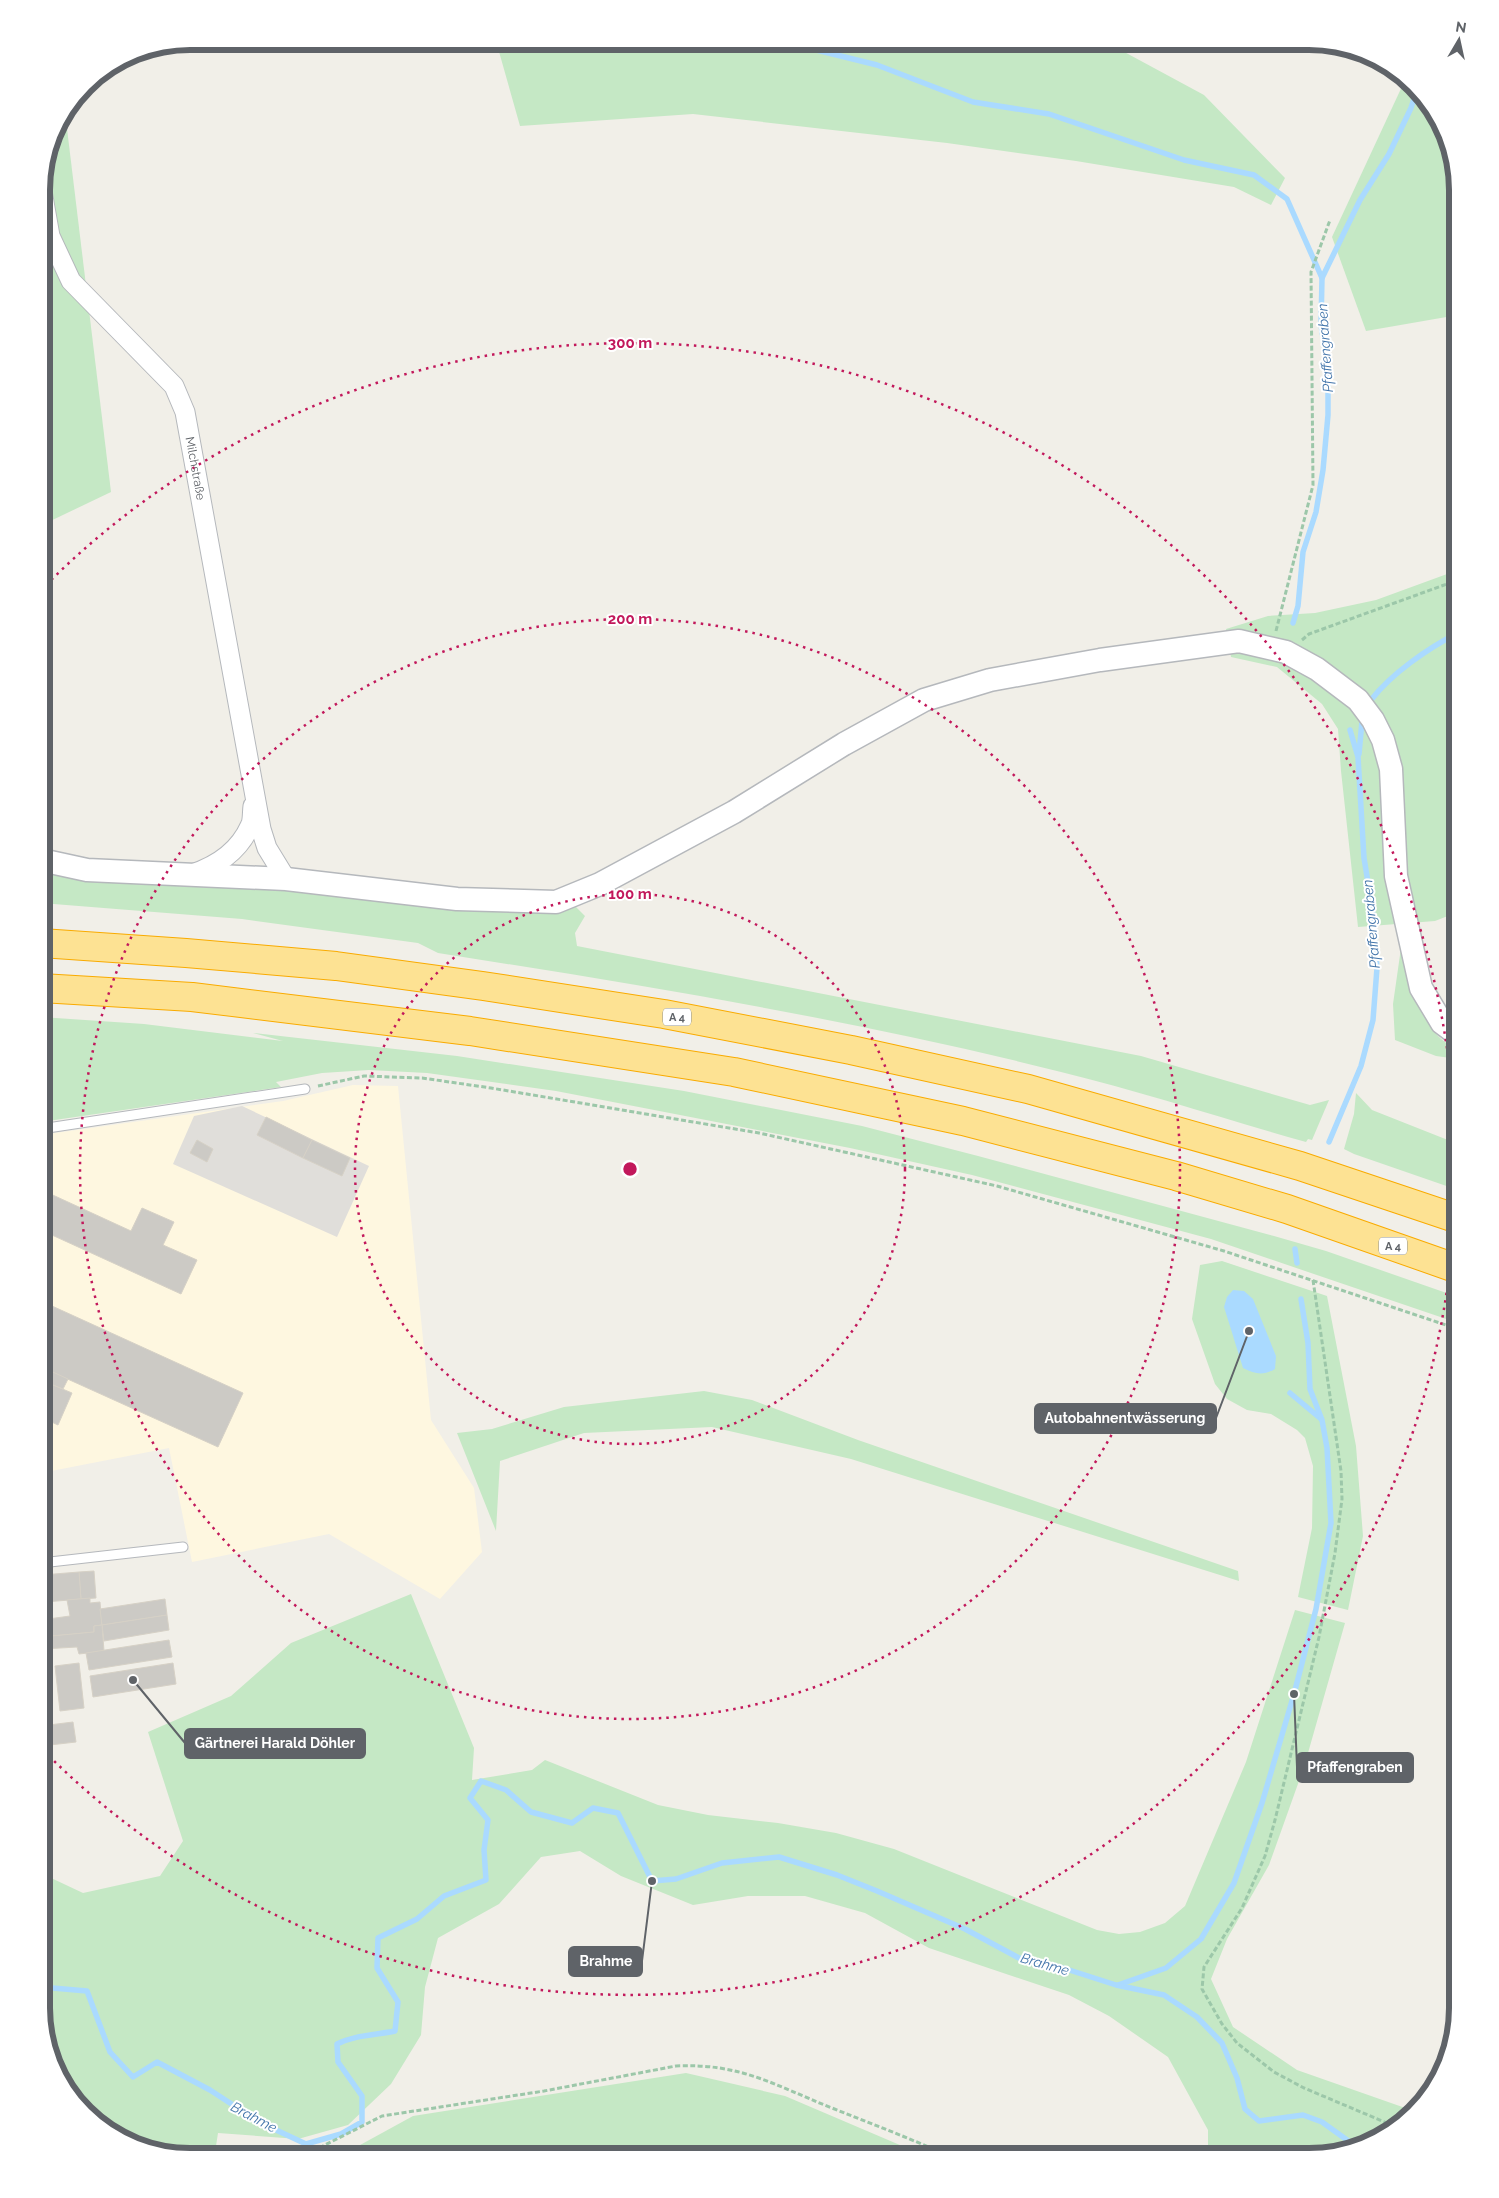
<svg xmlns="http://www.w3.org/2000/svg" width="1499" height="2198" font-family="Raleway,sans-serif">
<rect width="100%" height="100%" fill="#f1efe8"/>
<path fill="#fef7e0" d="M353,1085l45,1 33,334 43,68 8,64 -42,47 -111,-65 -137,28 -23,-114 -128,25v-338l242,-34z"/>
<path fill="#e0deda" d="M242,1106l127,60 -32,71 -164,-73 21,-48z"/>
<g fill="#c5e8c5">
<path d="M496,41h608l100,54 81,83 -14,27 -37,-18 -158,-26 -129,-18 -254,-29 -173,12z"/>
<path d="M1405,80l33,36 20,74v125l-92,16 -34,-94z"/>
<path d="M65,112l46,380 -69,33v-345l14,-56z"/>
<path d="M1458,570v342l-23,9 -77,6 -17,-156 -3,-42 -16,-25 -45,-37 -46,-10 -5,-28 42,-13 47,-3 61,-13z"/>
<path d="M41,868l67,10 445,32 23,-3 9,9 -10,17 2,13 564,110 169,49 19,-5 -17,40 -4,-1 -2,3c-82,-23 -163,-50 -245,-70 -205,-52 -414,-86 -623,-119l-20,-10 -176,-24 -201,-16z"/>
<path d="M1402,941c9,35 17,95 56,108v10l-22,-3 -41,-16 -2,-36z"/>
<path d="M41,1017l103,7 139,17 -30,-8 204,23 227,35 178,35 116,30 296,80 52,15 132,46v26l-247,-84 -239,-64 -122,-27 -294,-57 -129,-18 -58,-3 -47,3 -46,9 5,5 -240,35z"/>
<path d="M1356,1093l16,17 86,34v46l-104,-36 -10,-5 10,-35z"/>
<path d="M1222,1261l105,35 29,150 7,90 -15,74 -50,-13 14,-69 1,-62 -8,-28 -8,-8 -26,-16 -24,-4 -20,-11 -12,-15 -23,-65 8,-54z"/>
<path d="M704,1391l48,9 106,40 380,131 1,10 -388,-122 -139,-32 -128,6 -84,28 -4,70 -39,-98 35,-4 72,-22z"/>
<path d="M411,1594l63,154 -2,32 60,-10 13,-10 113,45 50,10 70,8 58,10 58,16 203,81 22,4 21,-2 25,-9 20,-17 61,-144 49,-152 50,13 -41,144 -35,98 -42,74 -16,40 22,48 64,43 114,40 -28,27 -74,20h-101v-27l-40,-73 -59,-41 -40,-21 -140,-47 -64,-35 -60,-17h-57l-55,9 -72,-29 -41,-25 -39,6 -42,47 -61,34 -13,49 -4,48 -30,49 -43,41 -50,14 -80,-6 -2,13h-67l-41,-14 -47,-50 -20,-74v-147l8,16 34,16 77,-17 23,-35 -35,-109 83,-36 60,-53z"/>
<path d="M686,2073l99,23 143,61 -588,-1 73,-40z"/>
</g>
<path fill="#aadaff" d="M1233,1290l11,1 9,8 23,57 -1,13c-12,7 -20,5 -32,-1l-19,-61 3,-10z"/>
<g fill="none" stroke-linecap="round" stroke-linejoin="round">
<g stroke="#aadaff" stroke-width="5.5">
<path d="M780,41l97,24 96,37 76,12 135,46 70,15 33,24 35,79"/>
<path d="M1293,623l5,-17 5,-54 13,-40 7,-42 5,-55v-46l-7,-44 1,-47 38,-78 29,-46 22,-46 5,-16"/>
<path d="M1371,700c20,-26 57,-52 87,-67"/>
<path d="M1359,754l3,-33"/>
<path d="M1329,1142l32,-76 12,-46 4,-52 -5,-61 -8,-49 -6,-101 -8,-27"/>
<path d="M1295,1249l2,14"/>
<path d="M1290,1393l31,26"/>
<path d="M1118,1985l48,-17 35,-29 33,-56 28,-80 32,-109 22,-85 15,-86 -4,-75 -5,-28 -12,-31 -2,-46 -7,-44"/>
<path d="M41,1987l46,4 23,61 23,25 24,-15 53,28 49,32 47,22 35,-10 21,-12v-26l-24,-34 -1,-18c18,-9 39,-9 58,-13l3,-29 -21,-34 1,-30 39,-19 27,-23 42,-16 -2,-30 4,-30 -18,-22 11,-17 25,9 25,22 41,11 21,-15 25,5 34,68 24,-2 46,-16 57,-6 58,18 40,16 88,38 54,29 44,10 53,17 48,10 33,22 25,26 15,35 8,31 14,12 44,-6 19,7 32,23"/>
</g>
</g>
<g fill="#cccac5" stroke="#d6d1c6">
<path d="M266,1117l46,23 -9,18 -46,-23z"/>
<path d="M197,1140l16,9 -6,13 -17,-9z"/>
<path d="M312,1140l38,18 -8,18 -39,-18z"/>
<path d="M44,1191l87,40 11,-23 32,14 -11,23 34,15 -16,34 -140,-64v-34z"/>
<path d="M41,1301l11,5 -11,23z"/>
<path d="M52,1306l191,87 -25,54 -177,-80v-38z"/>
<path d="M44,1368l24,11 -5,10 -22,-9z"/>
<path d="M41,1380l31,13 -14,32 -17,-8z"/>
<path d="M94,1571l2,27 -15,1 -2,-27z"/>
<path d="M79,1572l2,27 -36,3 -3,-27z"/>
<path d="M90,1598v5l10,-1 2,23 -8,1v6l-53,5v-17l29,-4 -3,-16z"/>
<path d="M165,1599l2,16 -65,10 -2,-16z"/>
<path d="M167,1615l2,15 -65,11 -2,-16z"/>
<path d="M102,1625l2,26 -25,3 -2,-7 -34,2 -2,-12 53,-5v-6z"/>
<path d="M169,1640l3,17 -83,13 -3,-17z"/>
<path d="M79,1663l5,45 -24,3 -5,-45z"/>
<path d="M173,1663l3,21 -83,13 -3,-21z"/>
<path d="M73,1722l3,20 -35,4v-20z"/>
</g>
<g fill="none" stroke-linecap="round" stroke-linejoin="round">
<g stroke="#b5b8bc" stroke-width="11">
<g id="service">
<path d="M42,260l18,-2"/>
<path d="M41,1129l264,-40"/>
<path d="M41,1563l142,-16"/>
</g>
</g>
<g stroke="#b5b8bc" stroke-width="21">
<g id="minor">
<path id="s1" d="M42,191l8,45 21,45 103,105 11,26 76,417 6,19 19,31"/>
<path d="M192,874c24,-8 47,-23 58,-48 3,-5 2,-13 3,-20"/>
</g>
</g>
<g stroke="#b5b8bc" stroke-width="25">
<path id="tertiary" d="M41,860l46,10 199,9 171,20 99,3 44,-18 134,-72 110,-68 80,-44 66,-20 110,-20 139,-19 47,11 31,17 41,31 15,20 10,20 8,29 5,107 25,112 21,35 16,12"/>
</g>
<g stroke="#f9ab00" stroke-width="30">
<g id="motorway">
<path d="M41,943l145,10 150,13 147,20 181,28 187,36 177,39 272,77 158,53"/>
<path d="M41,988l151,9 278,34 264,41 229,49 213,55 111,33 171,60"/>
</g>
</g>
<g stroke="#9cc7a9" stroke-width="3" stroke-dasharray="5 2.5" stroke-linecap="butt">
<path d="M1276,631l37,-146 -2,-213 19,-52"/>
<path d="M1302,640l7,-6 149,-54"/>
<path d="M318,1086l46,-10 58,2 69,10 268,45 238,53 227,65 234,78"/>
<path d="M1313,1280l28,191 1,28 -7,54 -16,84 -44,183 -10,36 -23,52 -38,59 -2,22 20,35 15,19 37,29 30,16 90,38"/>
<path d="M163,2151l125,5 33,-9 61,-31 162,-25 132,-25c65,-3 98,19 156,42 40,16 80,31 119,49"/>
</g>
<use href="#service" stroke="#fff" stroke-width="9"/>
<use href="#minor" stroke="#fff" stroke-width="19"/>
<use href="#tertiary" stroke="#fff" stroke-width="22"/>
<use href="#motorway" stroke="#fde293" stroke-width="28"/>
</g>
<g fill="none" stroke="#c2185b" stroke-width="2.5" stroke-dasharray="2.5 5">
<circle cx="630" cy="1169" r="275"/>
<circle cx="630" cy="1169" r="550"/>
<path d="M46 585A826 826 0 1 1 46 1753"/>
</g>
<g text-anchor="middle" stroke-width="4" stroke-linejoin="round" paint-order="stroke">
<g fill="#fff" stroke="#8f9295" stroke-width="1">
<rect x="663" y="1008.5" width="28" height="17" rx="4"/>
<rect x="1379" y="1237.5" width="28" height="17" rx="4"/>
</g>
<g font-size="11" font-weight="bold" fill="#5f6368">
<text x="677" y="1021">A 4</text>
<text x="1393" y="1250">A 4</text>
</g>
<g font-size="12" fill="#5f6368" stroke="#fff">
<text dy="4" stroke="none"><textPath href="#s1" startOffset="328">Milchstraße</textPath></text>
</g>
<g font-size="14" font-style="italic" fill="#4174aa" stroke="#fff">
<text transform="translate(1325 348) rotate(-94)" y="5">Pfaffengraben</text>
<text transform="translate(1371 924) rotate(-95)" y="5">Pfaffengraben</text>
<text transform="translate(1045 1964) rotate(16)" y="5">Brahme</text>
<text transform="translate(254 2117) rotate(28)" y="5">Brahme</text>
</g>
</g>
<path d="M0 0H1499V2198H0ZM190 50H1309A140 140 0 0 1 1449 190V2008A140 140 0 0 1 1309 2148H190A140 140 0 0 1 50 2008V190A140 140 0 0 1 190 50Z" fill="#fff" fill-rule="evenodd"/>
<path fill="none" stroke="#5f6368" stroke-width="6" d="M190 50H1309A140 140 0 0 1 1449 190V2008A140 140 0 0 1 1309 2148H190A140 140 0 0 1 50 2008V190A140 140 0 0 1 190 50Z"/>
<circle cx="630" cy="1169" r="8" fill="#c2185b" stroke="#fff" stroke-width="2.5"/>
<g font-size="15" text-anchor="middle" font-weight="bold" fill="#c2185b" stroke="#fff" stroke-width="4" stroke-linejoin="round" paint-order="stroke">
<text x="630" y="348">300 m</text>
<text x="630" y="624">200 m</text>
<text x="630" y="899">100 m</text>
</g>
<path fill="none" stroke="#5f6368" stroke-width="2" d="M1249 1331L1216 1418M133 1680L185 1743M1294 1694L1297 1767M652 1881L642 1961"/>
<g fill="#5f6368" stroke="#fff" stroke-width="2">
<circle cx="1249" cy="1331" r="5"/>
<circle cx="133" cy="1680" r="5"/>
<circle cx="1294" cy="1694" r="5"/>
<circle cx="652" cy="1881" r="5"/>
</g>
<g fill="#5f6368" stroke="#5f6368" stroke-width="2">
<rect x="1035" y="1404" width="181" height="29" rx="5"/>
<rect x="185" y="1729" width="180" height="29" rx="5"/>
<rect x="1297" y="1753" width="116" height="29" rx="5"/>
<rect x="569" y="1947" width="73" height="29" rx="5"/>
</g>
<g font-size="14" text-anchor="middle" font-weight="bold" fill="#fff">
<text x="1125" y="1423">Autobahnentwässerung</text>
<text x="275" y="1748">Gärtnerei Harald Döhler</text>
<text x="1355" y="1772">Pfaffengraben</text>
<text x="606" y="1966">Brahme</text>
</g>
<g transform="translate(1459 40) rotate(9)" stroke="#ffffff" stroke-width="4" paint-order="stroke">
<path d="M0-4L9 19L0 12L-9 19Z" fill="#5f6368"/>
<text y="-8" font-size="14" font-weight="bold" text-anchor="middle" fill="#5f6368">N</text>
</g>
</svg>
